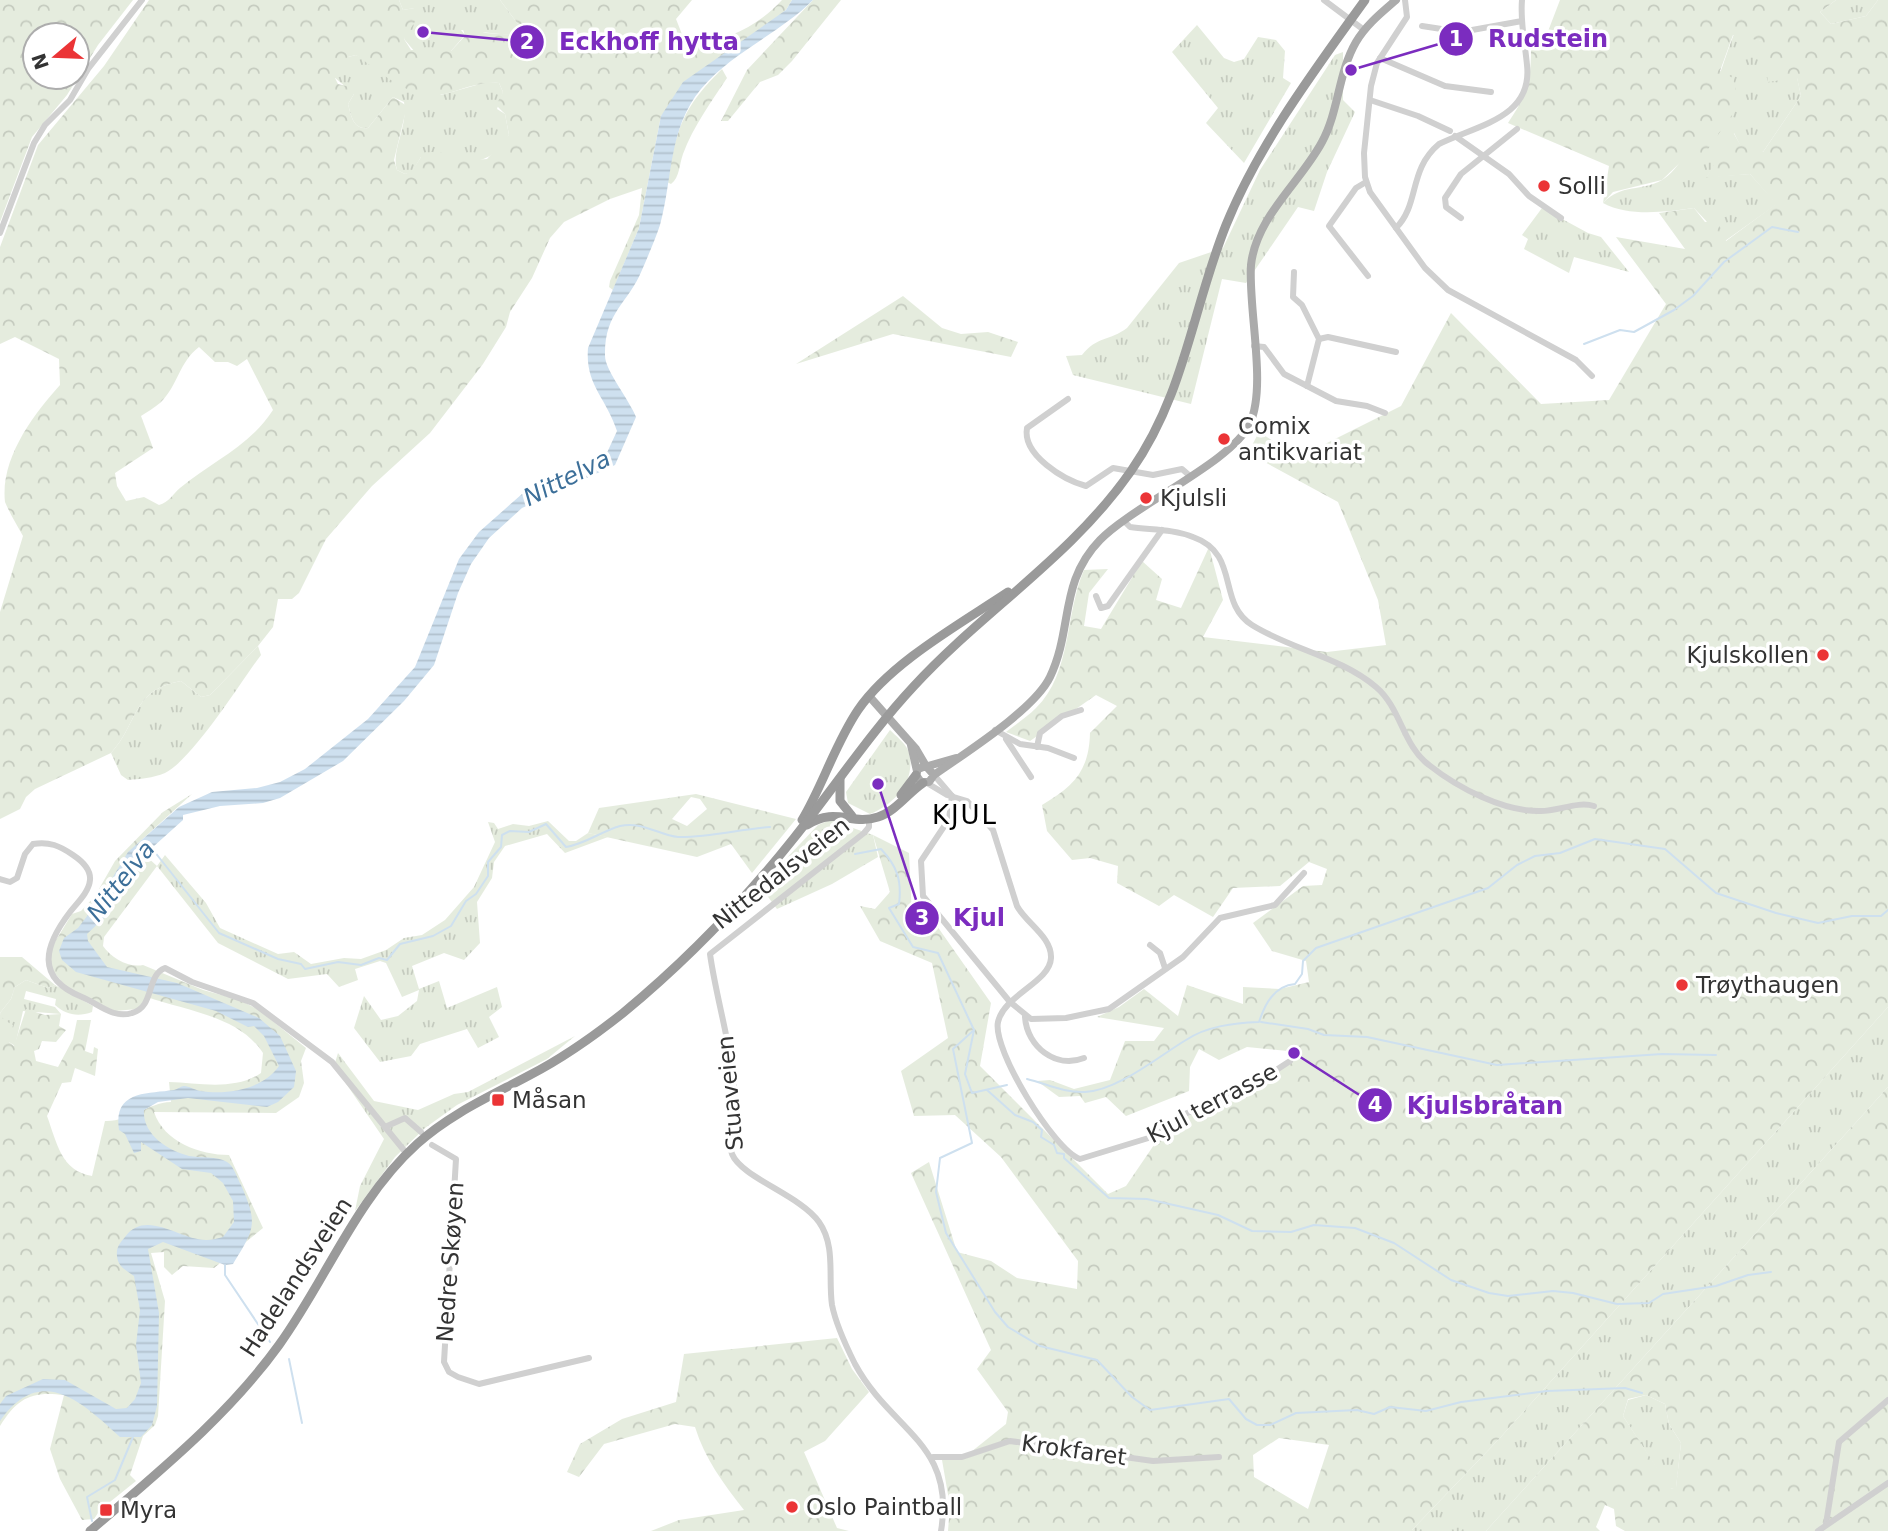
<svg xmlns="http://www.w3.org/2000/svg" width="1888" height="1531" font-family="'DejaVu Sans',sans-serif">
<defs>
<pattern id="grass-tufts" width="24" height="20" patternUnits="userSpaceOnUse" patternTransform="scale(1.75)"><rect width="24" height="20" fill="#e5ecde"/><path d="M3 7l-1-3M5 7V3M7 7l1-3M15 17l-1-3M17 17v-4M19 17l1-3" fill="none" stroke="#c5cbbf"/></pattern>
<pattern id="forest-crowns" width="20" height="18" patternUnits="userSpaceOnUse" patternTransform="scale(1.75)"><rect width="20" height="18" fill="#e5ecde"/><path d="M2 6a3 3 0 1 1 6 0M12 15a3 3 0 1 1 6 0" fill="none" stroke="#c5cbbf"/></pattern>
<pattern id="water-rules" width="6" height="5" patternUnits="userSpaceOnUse" patternTransform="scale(1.75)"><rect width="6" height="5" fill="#cee0ef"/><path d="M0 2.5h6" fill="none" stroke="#b1c1cd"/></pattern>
</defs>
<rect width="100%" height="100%" fill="#fff"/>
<g fill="url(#grass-tufts)">
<path d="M399,0h101l18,24 1,6 -8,5 -50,-5 4,5 -14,16 -36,1 -11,-13 11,-31 -12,2z"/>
<path d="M1836,0h42l-12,16 -35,8 -11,-12z"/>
<path d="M1197,25l27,33 10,4 10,-3 14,-22 18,3 9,11 -2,27 8,5 -47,80 -38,-40 12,-15 -46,-56z"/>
<path d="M1734,34l29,7 34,36 4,19 -38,56 -22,-5 -7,-14 -27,44 43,-3 27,30 -52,37 -31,-33c-29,4 -65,9 -91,-5 19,-20 39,-11 59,-23 34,-20 57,-108 72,-146z"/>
<path d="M1343,52v48l12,12 -28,60 -13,39 -16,-4 -52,76 -24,-4 -31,125 -118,-29 -7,-19 16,-1c15,-19 28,-14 45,-27l52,-65 44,-15 37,-78 75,-115z"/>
<path d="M356,55l85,40 46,-13 12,1 4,9 -6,17 8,5 4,21c-22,39 -51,24 -88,22l-9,15 -7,2 -8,-4c-6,-21 11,-42 7,-68l-11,-5 -25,31c-15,2 -17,-13 -20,-24l6,-10 -20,-17 14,-20z"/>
<path d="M1542,208l46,25 13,4 28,35 -55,-15 -5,16 -45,-24 4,-10 -6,-4z"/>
<path d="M258,646l3,9c-21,28 -68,104 -96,118 -12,5 -25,6 -37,7l-7,-5 -10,-22c28,-30 20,-63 70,-72l20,16 9,-2z"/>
<path d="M890,730c6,6 15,13 18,20 10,29 -13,54 -38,64l-22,-11 -2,-11z"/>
<path d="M830,820l43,15 5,22 -46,27 -55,25 -17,-23 58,-61z"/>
<path d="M548,821l21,20h7l12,-8 20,4 -43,16 -18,-19 -42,12 -11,16 -2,16 -15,24 3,41 -16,17 -20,-7 -32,13 7,23 20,-8 8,27 50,-21 5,20 -13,10 10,20 -21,11 -11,-19 -47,15 -9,12 -31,6 -26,-34 10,-32 17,24 17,-4 19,-15 2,-11 -17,7 -16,-34 -6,-2 -25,8 3,11 -19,7 -12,-13 -39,5 -70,-36 -61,-77 8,-11 41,48 14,25 58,26 16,-2 17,12 33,-6 17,1 25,-9 18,-12 18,-3 23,-15 29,-33 21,-45 -7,-20 6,1 4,6 15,-5 16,2z"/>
<path d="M26,980l22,8 7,-3 38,21 -1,6c-14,5 -26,3 -37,-7l1,-6 -30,-8 -2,8 31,8 6,7 -38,-3 -8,35 -6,-4 -9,-29 11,-14 4,-12z"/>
<path d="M1888,1007v80l-402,444h-75l88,-92z"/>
<path d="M575,1036l-28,23 -90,46 -32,23 -30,29 -40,54 5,-25 24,-47 -50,-73 4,-13 36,48 44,9 36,-16 14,-2z"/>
<path d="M1646,1395l19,9 4,20 12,19 -5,45 -6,1 -47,-73 5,-16z"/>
</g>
<g fill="url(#forest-crowns)" fill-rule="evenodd">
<path d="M0,0h133l-35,45 -31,50 -35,42 -32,85zM35,35h42v42h-42z"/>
<path d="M149,0h250l4,10 17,-3 1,5 -17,27 7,11 40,1 14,-15 -3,-10 24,7 30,2 3,-5 -1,-6 -18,-24h192l-16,19 11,28h7c35,-9 63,-20 88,-47h10l-6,10 -125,106 -22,112 -26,62 -4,-3 1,-6 29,-66 3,-27 -32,11 -46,23 -14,16 -18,40 -22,34 -4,15 -23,37 -53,69 -58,53 -46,53 -27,54 -7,6h-14l-5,28 -15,19 -48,49 -9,2 -20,-16c-50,9 -42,42 -70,72l-76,36 -9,8 -6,12 -20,10v-207l23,-76c-6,-11 -13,-22 -18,-34 -5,-44 29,-88 55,-117l-1,-26 -44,-22 -15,7v-97l38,-102 66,-79zM356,55c26,18 56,47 89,39 18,-5 35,-13 54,-11l4,9 -7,13 9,9 4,21 -22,24 -26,2 -17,-8 -13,-1 -10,5 -9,14 -7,3 -8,-4 -3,-10 13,-54 -14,-9 -25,31c-15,2 -17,-13 -20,-24l6,-10v-6l-16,-4 -3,-6 8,-7 5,-14zM199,347l16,15h13l9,4 10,-7 26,51c-24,37 -61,51 -93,78 -7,6 -11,14 -21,17l-15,-8 -18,4 -9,-15 -2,-13 38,-25 -12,-32c6,-4 13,-8 19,-13 18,-17 19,-41 39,-56z"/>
<path d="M813,0h28l-49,61 -14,14 -18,7 -32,39h-7l26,-51z"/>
<path d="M1560,0h276l-16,12 11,12 35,-8 12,-16h10v1007l-389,432 -88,92h-463l2,-25 -8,-46 29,-8 35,-28 2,-12 -31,-43 14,-19 -80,-177 18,-11 28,90 34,9 26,17 60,11 1,-28 -77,-104 -46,-42 -41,1 -13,-45 47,-33 -16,-75 -52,-22 -20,-35 15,3 15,-17 -17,-57 36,18 3,64 25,9 54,77 -11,63 128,128 18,-8 32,-47 30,-23 56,-24 54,-40 -51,-5 -28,13 -20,-11 -9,18 -1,24 -63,25 -20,-19 -21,6 -5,-7 -21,1 -22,-16 13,-1 24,9 36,-9 15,-39h29l10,-13 -67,-11 22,-10 25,-18 34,27 9,-31 56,19v-17l37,2 29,-7 -3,-21 -34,-10 -19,-28 50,-37 19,-1 5,-16 -18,-7 -29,24 -47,2 -20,29 -39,-22 -15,11 -42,-23 1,-17 -28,-8 -18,2 -25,-29 -5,-26c32,-19 47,-34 48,-72l27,-27 -21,-11 -66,46 -24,-9c10,-8 21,-15 30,-24 36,-35 29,-95 48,-138l24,-1 -19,24 -5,33 17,3 41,-68 20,18 -6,21 25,8 28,-61 14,53 -20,37 124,15 59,-7 -8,-45 -40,-98 -90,-49 11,-21 40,25 102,-51 50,-93 90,91 68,-4 57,-96 -50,-67 69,12 -26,-36 35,-5 11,14 12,-2 9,21 50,-37 -26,-30 -44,4 27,-46 8,14 7,-6 15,12 38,-56 -4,-18 -29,4 -6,-41 -29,-6 -13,36 13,7 6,27 -38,54 -13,-4 -26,25 -49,12 -10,11 6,-37 -101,-43c19,-29 23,-39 23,-75l11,-1zM1279,1438l50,7 -21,64 -54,-32 -1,-22z"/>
<path d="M722,69l5,9c-16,24 -34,49 -44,76 -4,11 -3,23 -12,30l-4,-2c9,-53 16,-75 55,-113z"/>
<path d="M903,296l39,32 19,6 27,-2 30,10 -7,15 -118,-23 -97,30z"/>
<path d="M192,794l-57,52 22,20 -53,71 -1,9c8,12 26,22 40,19l60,25 37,10 19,10 47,38 -5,13 3,22 -5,14 -23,16 -122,-1c10,30 46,43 75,43l34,73 -49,40 -31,-2 -11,9 -8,-8v-15l-13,1 14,48 -7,115 -3,9 -12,11 -13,39 6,6 -36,29 -6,9 -12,1 -22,-41 -10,-30 14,-54c-32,-4 -46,2 -64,31v-469h22l33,28 -7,3 -22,-8 -11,7 -4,12 -11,14 4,7 9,5 -4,17 5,4 12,-37 19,6 16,-1 -2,12 7,4 -10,12 -14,-1 -3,8 -5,2 2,10 22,6 15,-28 4,-19h14l-6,31 8,3 1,-7 4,2 -3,27 -20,-8 -4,14 -9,1 -15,33c10,27 14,55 45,60l13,-55c24,1 42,-18 66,-19l-2,-20c30,1 66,9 92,-9l2,-20c-24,-37 -76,-42 -116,-56l-10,12 -22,2 -47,-22 -15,-18 -3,-13 3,-13 19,-31 9,-3 14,-15 20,-35 48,-49z"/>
<path d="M696,794l100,25 -44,54 -21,-29 -34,13 -109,-24 11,-25zM691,797l9,2 7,10 -20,17 -15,-7z"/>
<path d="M1888,1087v444h-263l-9,-5 -2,-17 -9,-4 -9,22 4,4h-114zM1646,1395l19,9 4,20 12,19 -5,44 -5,2 -48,-73 5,-17z"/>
<path d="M837,1338l15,31 17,23 -44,49 -21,11 33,76 12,3h-198l28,-11 65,-10c-21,-27 -39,-51 -49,-83l-20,-3 -71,20 -25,33 -12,-5 13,-28 42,-25 54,-17 8,-48z"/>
</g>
<path fill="#e5ecde" d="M787,1488l23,12 -14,24 -19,-9z"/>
<path fill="url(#water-rules)" d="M792,0h21c-34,34 -81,52 -112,89 -33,40 -28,89 -41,136 -5,15 -12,31 -18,45 -14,34 -38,42 -37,86 0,14 25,45 31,61l-21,48 -93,43 -33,30 -18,26 -13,29 -24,72 -30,36 -61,60 -63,37 -17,5 -43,3 -37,9v5l-39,35 -39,62 -18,17 1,7 19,26 70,16 82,35 21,18 16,35 -2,16 -16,15 -11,5 -79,-9 -30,4 -14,8c-2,24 24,41 45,46 11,2 28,0 38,6 7,4 10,16 14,23 17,39 14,43 -8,79l-8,1 -62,-23 -15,7 11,64 -2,93 -5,19 -11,12h-21c-37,-34 -79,-75 -120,-16v-17l6,-8 37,-17 22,1 51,29 11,-1 8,-9 6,-16 -5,-38 4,-35 -6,-34c-8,-6 -16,-9 -17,-20 -1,-9 3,-13 8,-19 21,-29 56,4 82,3 5,0 11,-2 16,-3l11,-15 -1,-21 -10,-18 -12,-10 -29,-4 -41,-27v9l-7,2 -9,-19 -6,-4c-6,-40 28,-36 55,-40 4,-1 7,-4 10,-4 5,0 11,4 16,5 27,4 62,-1 79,-25l-15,-30 -10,-10 -6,1 -32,-16 -140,-39 -14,-12 -3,-9 5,-13 14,-10 19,-25 31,-51 51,-45 33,-15 45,-4 23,-6 25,-13 63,-50 47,-52 44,-108 20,-27 43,-38 83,-37 12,-26c-11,-34 -32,-46 -29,-83l51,-120 22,-112 22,-34 103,-72z"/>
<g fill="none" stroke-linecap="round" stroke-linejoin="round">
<g stroke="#cee0ef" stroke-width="2">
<path d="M1584,344l36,-14 14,2 40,-22 19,-14 31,-34 48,-35 26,5"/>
<path d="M150,846l69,87 59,26 23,5 4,5 33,-7 23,3 18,-7 8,2 13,-16 33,-8 18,-10 15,-25 10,-7 12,-18v-14l13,-15 1,-12 8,-4 19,1 17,-8 20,23c19,-3 34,-15 54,-21 22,-5 39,9 58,11 28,1 63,-8 92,-10"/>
<path d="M855,854l26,-5c16,17 21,31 18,55l-10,4 24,39 25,6 36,77 -9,44 7,19 35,-8"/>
<path d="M1261,1022l47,7 16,6 43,2 130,28 165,-11 54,1"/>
<path d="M974,1030l-21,19 19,94 -32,15 -4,34 10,41 49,79 13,15 32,19 57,14 35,37 18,13 79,-11 17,20 11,6h13l26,-12 61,-3 17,4 16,-7 36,4 35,-9 86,-11 78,-3 17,5"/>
<path d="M1027,1079c20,5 37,14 58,13 32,-1 74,-36 101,-52 21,-14 48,-17 73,-18 6,-18 15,-36 36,-38l7,-10 1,-13 13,-13 172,-60 29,-23 18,-9 25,-3 35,-14 70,10 51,44 60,20 42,10 34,-7h29l7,-6"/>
<path d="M987,1090l28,25 18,7 9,8 -1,7 13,8 3,8 7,1v4l45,40 38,1 71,16 34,16 39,1 23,-7 41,3 39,15 57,37 38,13 19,3 45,-5 20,2 44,11 32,-1 14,-9 53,-8 32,-11 23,-3"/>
<path d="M225,1265v10l45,67"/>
<path d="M289,1359l13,64"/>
<path d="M92,1521l-5,-24 28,-17 18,-43"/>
</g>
<g stroke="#d0d0d0" stroke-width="6">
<path d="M1324,0l40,30"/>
<path d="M1405,0l2,17 -30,46 -6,23 -7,67 1,24 5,15 55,76 23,22 128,70 16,16"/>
<path d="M1422,26l39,6 61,-11"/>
<path d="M1380,58l65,28 46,6"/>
<path d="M1370,100l48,16 32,15"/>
<path d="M1455,136l54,38 20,22 32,22"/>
<path d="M1366,182l-10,6 -27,38 39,50"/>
<path d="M1461,218l-15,-11 -1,-9 16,-24 56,-45"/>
<path d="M1396,228c24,-24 12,-58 43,-84 38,-19 94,-26 88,-79 -2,-22 -7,-43 -5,-65"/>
<path d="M0,233l34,-90 11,-18 25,-25 18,-31 54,-69"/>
<path d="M1294,272l-1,25 9,8 17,34 -12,47"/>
<path d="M1319,339l9,-2 68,15"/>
<path d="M1254,346l10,1 20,27 52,27 31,5 18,7"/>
<path d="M1068,399l-41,29c-5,27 37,52 59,58l27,-18 40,7 29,-6 8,7"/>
<path d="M1124,521l6,6c21,3 43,2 63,10 48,17 23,65 59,88 38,24 89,32 124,62 25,21 27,59 53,78 29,23 75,47 112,46 17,0 37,-10 53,-5"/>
<path d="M1096,596l5,12 7,-2 54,-76"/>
<path d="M995,730l25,14 28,4 26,10"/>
<path d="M1006,739l25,38"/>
<path d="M1037,747l3,-14 22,-17 19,-6"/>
<path d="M934,775l18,21"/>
<path d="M927,783l20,12 20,6 26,29 24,76c9,17 35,31 34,52 -1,24 -47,37 -53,64 -6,27 56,128 82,137l75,-23 30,-22 67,-28 38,-25"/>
<path d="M952,796l-3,23 -28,42 2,35 87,106 21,17 35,-1 43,-9 74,-52 37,-39 55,-13 29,-32"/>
<path d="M869,819v8l-5,6 -154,121c7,50 25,102 25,153 0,16 -9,31 -3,47 10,24 68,41 87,68 17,24 9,55 13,83 4,20 14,41 23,59 36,67 101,79 86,167"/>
<path d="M0,879l10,3 7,-4 8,-24 8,-10c16,-3 27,2 40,11 9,6 18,14 17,25 -1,12 -13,23 -20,32 -26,34 -35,66 12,85 17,7 31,22 50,16 23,-6 14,-38 33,-45l27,14 61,21 79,59 75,92"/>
<path d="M1150,945l10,8 5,15"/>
<path d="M1025,1017c2,30 31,52 59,41"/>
<path d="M385,1127l20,-9 16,14"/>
<path d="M432,1145l24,14 -12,203 5,10 9,5 21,7 110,-26"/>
<path d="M933,1457h29l48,-16 143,20 66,-4"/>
<path d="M1826,1524l13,-82 49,-42"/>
<path d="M1818,1531l70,-48"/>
</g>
<g stroke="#ababab" stroke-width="8">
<path d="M869,696l47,53 10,17"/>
<path d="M911,745l6,26"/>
<path d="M928,766l28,-8"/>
<path d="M934,775l-8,-9 -8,3 -2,6 5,7h8l5,-7c31,-22 100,-65 116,-98 23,-48 9,-95 50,-137 34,-35 134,-79 150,-117 17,-37 -2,-114 1,-158 5,-48 49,-82 71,-123 17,-31 16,-69 34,-100 10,-17 25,-29 40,-42"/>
</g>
<g stroke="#9a9a9a" stroke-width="9">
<path d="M840,779v22l12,15"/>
<path d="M901,795l15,-20"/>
<path d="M802,820c21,-35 33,-76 56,-110 32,-47 102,-86 150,-118"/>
<path d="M807,825c29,-19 44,1 71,-8 18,-6 30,-24 45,-34"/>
<path d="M90,1531c67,-58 137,-114 189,-186 47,-65 77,-146 138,-201 33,-30 74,-48 113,-69 33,-17 64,-39 93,-62 63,-52 120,-111 171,-175 40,-50 76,-105 120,-152 69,-75 158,-130 217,-215 54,-77 61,-161 95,-246 33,-81 88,-154 139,-225"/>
</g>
</g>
<g fill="#eb3436" stroke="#fff" stroke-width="2.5">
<circle cx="1544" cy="186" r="7"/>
<circle cx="1224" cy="439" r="7"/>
<circle cx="1146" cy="498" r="7"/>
<circle cx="1823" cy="655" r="7"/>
<circle cx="1682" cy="985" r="7"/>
<rect x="491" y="1093" width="14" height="14" rx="3.5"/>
<circle cx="792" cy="1507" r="7"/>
<rect x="99" y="1503" width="14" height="14" rx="3.5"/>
</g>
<g text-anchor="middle" stroke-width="7" stroke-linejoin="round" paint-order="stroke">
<g font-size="23" fill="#333" stroke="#fff" text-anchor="start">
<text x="1558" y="194">Solli</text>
<text x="1238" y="434">Comix<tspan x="1238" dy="26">antikvariat</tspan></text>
<text x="1160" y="506">Kjulsli</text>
<text x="1809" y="663" text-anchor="end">Kjulskollen</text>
<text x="1696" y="993">Trøythaugen</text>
<text x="512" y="1108">Måsan</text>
<text x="806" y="1515">Oslo Paintball</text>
<text x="120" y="1518">Myra</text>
</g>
<g font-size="23" fill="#333" stroke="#fff">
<text transform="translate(781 873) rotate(-38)" y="8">Nittedalsveien</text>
<text transform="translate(730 1093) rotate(-95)" y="8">Stuaveien</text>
<text transform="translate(1212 1103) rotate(-28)" y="8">Kjul terrasse</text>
<text transform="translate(450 1262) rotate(-86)" y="8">Nedre Skøyen</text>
<text transform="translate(296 1277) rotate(-57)" y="8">Hadelandsveien</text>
<text transform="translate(1074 1450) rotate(8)" y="8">Krokfaret</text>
</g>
<g font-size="24" font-style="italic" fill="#3c6f99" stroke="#fff">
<text transform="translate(567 478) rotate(-27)" y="8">Nittelva</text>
<text transform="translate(121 881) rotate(-52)" y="8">Nittelva</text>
</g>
<g font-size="26" letter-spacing="2" fill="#000" stroke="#fff">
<text x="965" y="824">KJUL</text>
</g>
</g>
<path fill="none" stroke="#7b2cbf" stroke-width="2.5" d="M1351 70L1456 39M423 32L527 42M878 784L922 918M1294 1053L1375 1105"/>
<g fill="#7b2cbf" stroke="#fff" stroke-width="2.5">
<circle cx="1351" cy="70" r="7"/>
<circle cx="423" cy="32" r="7"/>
<circle cx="878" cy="784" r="7"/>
<circle cx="1294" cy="1053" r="7"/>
<circle cx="1456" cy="39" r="18"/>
<circle cx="527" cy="42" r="18"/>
<circle cx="922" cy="918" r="18"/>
<circle cx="1375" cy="1105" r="18"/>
</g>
<g font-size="21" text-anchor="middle" font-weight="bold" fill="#fff">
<text x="1456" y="46">1</text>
<text x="527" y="49">2</text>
<text x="922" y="925">3</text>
<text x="1375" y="1112">4</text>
</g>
<g font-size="24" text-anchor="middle" font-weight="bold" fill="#7b2cbf" stroke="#fff" stroke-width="7" stroke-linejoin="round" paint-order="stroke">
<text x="1548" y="47">Rudstein</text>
<text x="649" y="50">Eckhoff hytta</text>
<text x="979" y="926">Kjul</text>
<text x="1485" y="1114">Kjulsbråtan</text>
</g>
<g transform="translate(56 56) rotate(251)"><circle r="33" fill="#ffffff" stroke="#adadad" stroke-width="2"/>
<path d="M0-5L12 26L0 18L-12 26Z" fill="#eb3436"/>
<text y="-10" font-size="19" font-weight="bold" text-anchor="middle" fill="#333333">N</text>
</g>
</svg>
